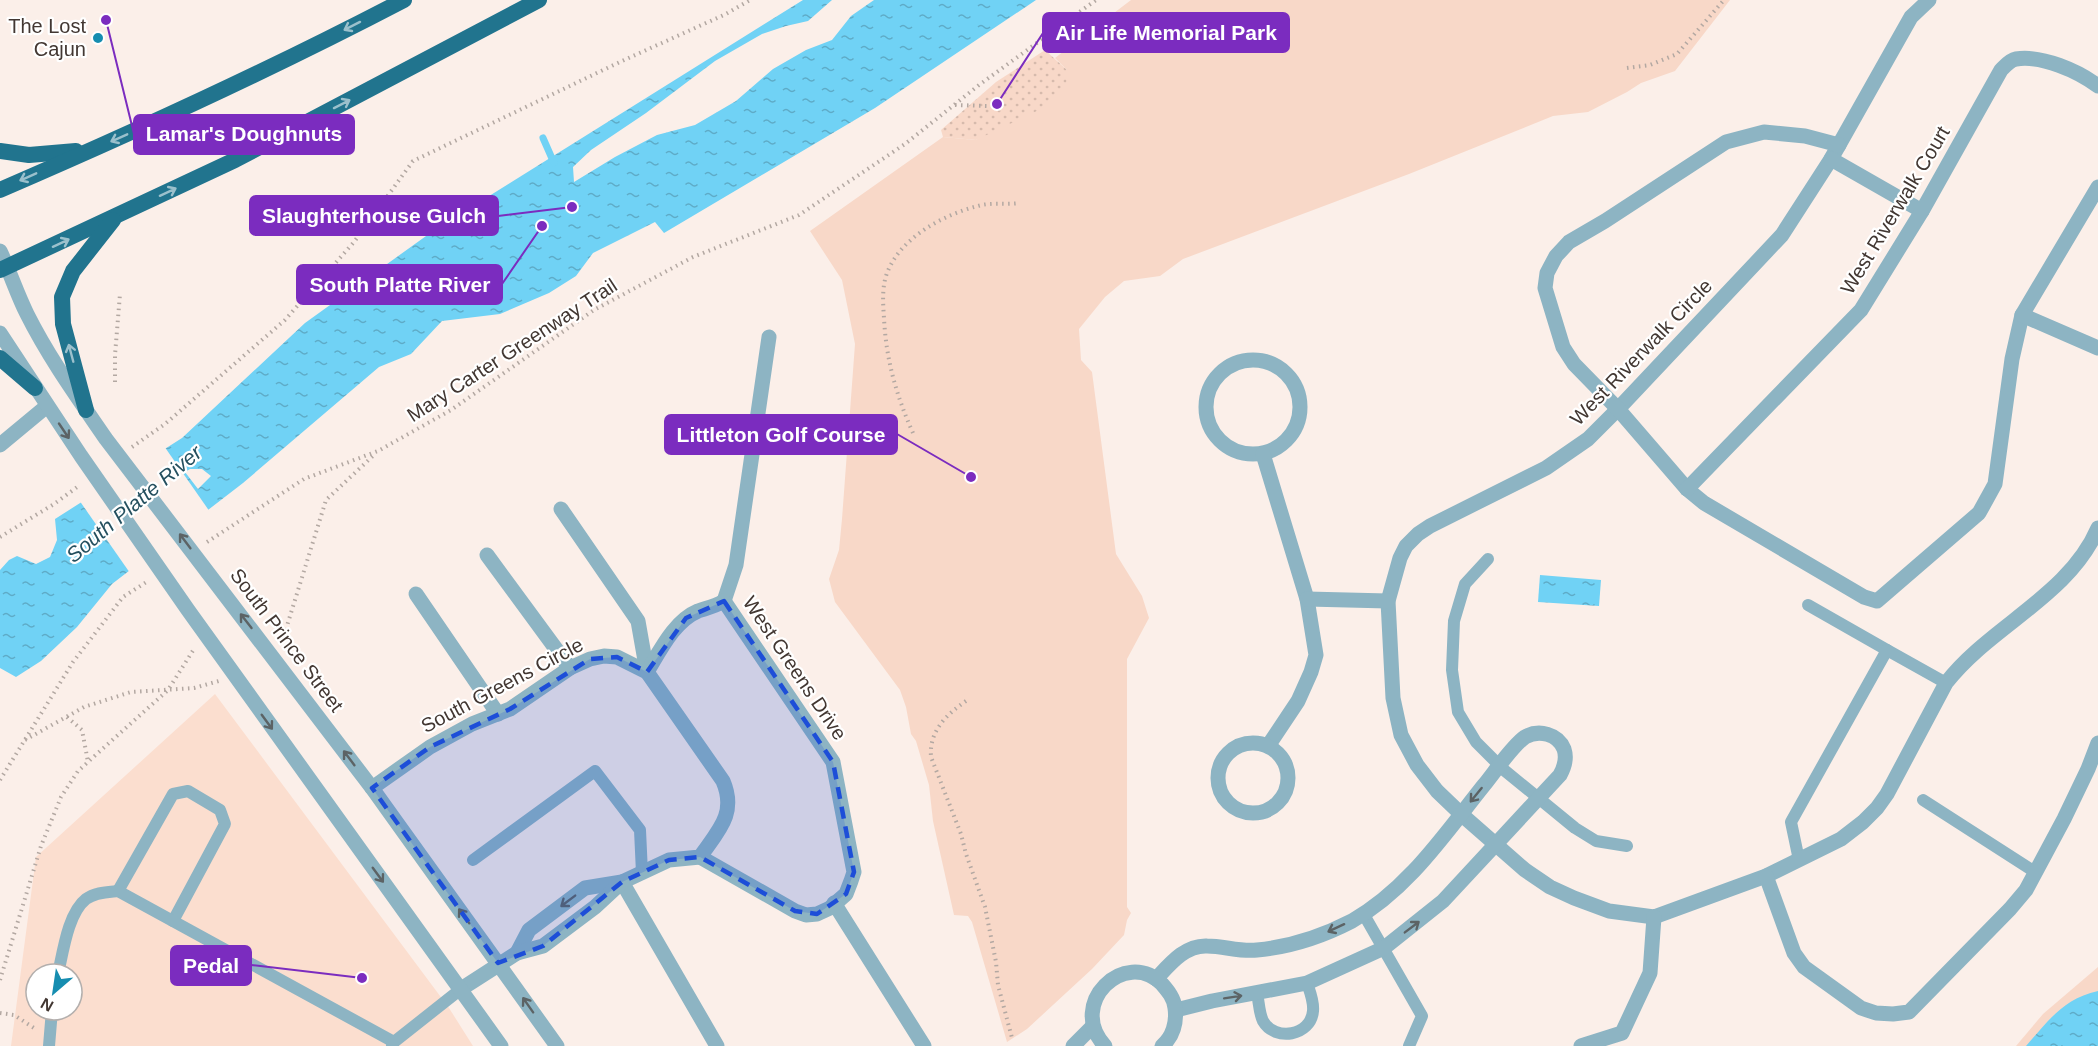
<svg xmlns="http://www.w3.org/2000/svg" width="2098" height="1046" font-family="Arial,sans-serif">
<defs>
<pattern id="park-dots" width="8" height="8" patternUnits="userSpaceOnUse" patternTransform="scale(1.5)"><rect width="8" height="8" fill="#f8d8c8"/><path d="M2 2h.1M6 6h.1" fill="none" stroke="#d6baac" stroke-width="1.8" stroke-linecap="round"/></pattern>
<pattern id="water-ripples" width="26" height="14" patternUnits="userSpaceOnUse" patternTransform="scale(1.5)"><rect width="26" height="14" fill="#70d2f5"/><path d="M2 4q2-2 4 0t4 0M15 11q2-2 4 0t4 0" fill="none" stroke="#5eabc7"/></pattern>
</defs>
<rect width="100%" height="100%" fill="#fbefe9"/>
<path fill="#fbdecf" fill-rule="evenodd" d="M215,694l234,314 24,38h-462l25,-189zM36,974h36v36h-36z"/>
<g fill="#f8d8c8">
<path d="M1131,0h599l-55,71 -34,12 -14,9 -39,20 -35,4 -144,58 -226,85 -23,17 -36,5 -19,16 -26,32 2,31 11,12 24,182 26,42 7,22 -22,41v248l4,6 -4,7 -3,15 -32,34 -65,60 -20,13 -35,-120 -4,-6 -14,-1 -21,-94 -4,-36 -13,-44 -5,-7 -5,-27 -6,-17 -65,-88 -6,-23 10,-29 3,-31 13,-175 -13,-64 -32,-49 133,-94 33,3 91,-70 -12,-12z"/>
<path d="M2098,967v79h-82l27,-32z"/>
</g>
<path fill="url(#park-dots)" d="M1045,50l22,20 -1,19 -23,19 -67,32 -33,-3 -2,-7 55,-48z"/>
<g fill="url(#water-ripples)" fill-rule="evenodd">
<path d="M803,0h29l-24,21 -22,5 -24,8 -47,27 -69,52 -55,37 -18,17 1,15 41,-25 42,-22 38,-10 41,-24 37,-32 33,-19 26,-10 19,-24 23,-16h162l-161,108 -211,125 -9,-11 -62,31 -17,23 -27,17 -49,21 -58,7 -31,33 -32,13 -136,116 -131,101 -35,43 -36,34 -25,16 -16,-9v-98l9,-10 8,-4 19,8 14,-7 7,-17 -2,-21 127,-81 123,-115 128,-92zM190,469h12l9,7 -13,13 -13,-17z"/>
<path d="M1540,575l61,5 -2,26 -61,-4z"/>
<path d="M2098,991v55h-72c23,-26 37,-47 72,-55z"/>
</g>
<path fill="#fbefe9" d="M164,446l46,66 -80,61 -51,-73z"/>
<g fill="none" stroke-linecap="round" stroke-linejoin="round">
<path stroke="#70d2f5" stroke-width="7" d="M543,138l11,25"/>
<g stroke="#b3a8a2" stroke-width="4" stroke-dasharray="1.5 4.5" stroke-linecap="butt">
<path d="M1627,68l23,-3 27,-11 47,-54"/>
<path d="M955,105l33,1 9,-2"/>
<path d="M115,382v-27l5,-61"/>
<path d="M913,433c-17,-38 -27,-74 -29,-115 -1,-14 -2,-29 2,-42 12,-37 56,-61 92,-70 13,-4 27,-1 41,-3"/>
<path d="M132,447l33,-23 120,-104 69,-78 59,-81 209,-100 104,-47 24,-14"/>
<path d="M0,537l54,-33 26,-19"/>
<path d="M207,542l97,-63 74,-28 73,-41 143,-100 99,-53 106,-42 106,-71 74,-59 117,-85"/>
<path d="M280,640l6,-11 40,-129 49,-46"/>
<path d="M966,701c-20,14 -37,30 -35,56l30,77 5,20 19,53 11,55 2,23 14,53"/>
<path d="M67,717l15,13 6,32"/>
<path d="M25,740l59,-33 47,-15 63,-4 25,-7"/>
<path d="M0,780l73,-118 50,-65 25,-16"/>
<path d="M0,980l41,-134 20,-49 17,-26 90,-81 26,-41"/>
<path d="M0,1013l14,2 20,13"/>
</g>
<g stroke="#8db4c3" stroke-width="12">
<path d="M1488,559l-23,25 -11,37 -2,49 6,42 18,30 28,28 71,58 21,13 31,5"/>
<path d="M1808,605l79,45"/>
<path d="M1923,800l112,72"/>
<path d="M473,860l122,-89 45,59 2,43"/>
<path d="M1799,860l-8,-38 96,-172 59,33"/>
<path d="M118,891l55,-97 15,-3 32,19 5,14 -52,97"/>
<path d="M1363,913l59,103 -13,30"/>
<path d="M58,974c5,-22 10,-61 28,-75 9,-7 22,-7 32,-8l276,151"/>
<path d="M1257,993c2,9 2,20 6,28 12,21 48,15 50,-10 1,-10 -3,-19 -6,-28"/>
<path d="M49,1046l3,-36"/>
<path d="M392,1046l2,-4 67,-53"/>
</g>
<g stroke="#8db4c3" stroke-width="15">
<path d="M1929,0l-18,17 -80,142 -49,76 -164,174 -30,30 -42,29 -116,58 -12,8 -12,12 -6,12 -12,43 5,97 8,37 16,30 20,26 24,23 64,56 25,17 24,11 35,13 45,6 112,-41 75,-37 22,-17 14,-14 10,-14 59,-111c44,-57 123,-87 152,-155"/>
<path d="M1839,145l-34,-9 -41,-4 -38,10 -121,79 -36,21 -13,14 -9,17 -2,15 18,59 11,17 44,45 69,80 17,14 160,94 13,4 102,-88 16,-29 17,-125 10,-44 76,-128"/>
<path d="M1831,159l91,52"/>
<path d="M2022,315l76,33"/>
<circle cx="1253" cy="407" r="47"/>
<path d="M0,445l47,-39"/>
<path d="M1263,454l44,145 9,56 -5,17 -13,29 -30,45"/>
<path d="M1687,489l174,-179 61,-99 79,-141c4,-4 9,-10 15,-11 26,-4 62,12 82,27"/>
<path d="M561,509l77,112 9,51"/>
<path d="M487,555l83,113"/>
<path d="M416,594l82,120"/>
<path d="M1307,599l81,2"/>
<path d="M724,601l12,-36 33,-228"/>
<path d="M647,672c13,-21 27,-51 51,-61 9,-3 18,-5 26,-10l109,161 21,110 -3,9 -5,13 -16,14 -13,6 -11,1 -11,-4 -95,-54"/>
<circle cx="1253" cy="778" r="35"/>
<path d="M372,788l58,-41 42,-23 38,-15 60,-41 20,-9 14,-3 13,1 30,15 76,109c14,33 -5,50 -23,76l-31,3 -47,22 -37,6 -56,42 -12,23"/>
<path d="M1766,876l28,77 10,14 57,41 15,5 17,1 16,-2 101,-103 16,-19 38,-71 24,-50 10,-26"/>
<path d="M622,882l95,164"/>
<path d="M834,903l90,143"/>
<path d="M1156,979c14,-15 29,-34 51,-33 17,0 33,6 50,4 33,-3 66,-14 95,-29 56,-32 92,-86 132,-136 10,-12 28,-39 41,-48 14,-8 33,-3 39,12 3,9 1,17 -4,26l-117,126 -59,47 -77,35 -95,18 -36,9"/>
<path d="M461,989l56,-36 26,-7 52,-39 27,-25"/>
<path d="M1073,1046l20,-20"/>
<path d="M1105,1046c-39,-42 20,-99 57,-62 6,7 12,14 13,24 2,14 -2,29 -13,38"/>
<path d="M1581,1046l41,-13 28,-60 4,-56"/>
</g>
<g stroke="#8db4c3" stroke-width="15">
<path d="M0,251c10,21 17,43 27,63 22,44 51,84 79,125l266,349 185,258"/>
<path d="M0,333l81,123 107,154 313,436"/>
</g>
<g stroke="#21748e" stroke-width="16">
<path d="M0,151l29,4 47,-4"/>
<path d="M0,190c137,-59 272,-121 404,-190"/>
<path d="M0,270l235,-110 304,-160"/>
<path d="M0,358l35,30"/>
<path d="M86,410l-23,-86 -1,-27 11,-26 40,-51"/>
</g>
</g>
<defs><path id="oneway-shaft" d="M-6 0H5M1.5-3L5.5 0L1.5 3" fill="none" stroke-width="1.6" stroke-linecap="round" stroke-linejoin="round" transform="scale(1.5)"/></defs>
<g stroke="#9bc0cc">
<use href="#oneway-shaft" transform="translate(352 26) rotate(153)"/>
<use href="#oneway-shaft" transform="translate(342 104) rotate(-27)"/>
<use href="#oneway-shaft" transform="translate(119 138) rotate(156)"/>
<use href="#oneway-shaft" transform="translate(28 177) rotate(156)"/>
<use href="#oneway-shaft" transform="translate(168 192) rotate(-25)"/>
<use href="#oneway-shaft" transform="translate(61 243) rotate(-25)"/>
<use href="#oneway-shaft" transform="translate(71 353) rotate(-105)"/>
</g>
<g stroke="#5c6365">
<use href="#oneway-shaft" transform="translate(64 431) rotate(56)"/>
<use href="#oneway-shaft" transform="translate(185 541) rotate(-127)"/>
<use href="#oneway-shaft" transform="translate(246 621) rotate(-128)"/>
<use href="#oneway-shaft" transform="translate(267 722) rotate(54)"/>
<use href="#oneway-shaft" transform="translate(349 758) rotate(-127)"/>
<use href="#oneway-shaft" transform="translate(1476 795) rotate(129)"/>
<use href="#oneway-shaft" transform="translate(378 875) rotate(54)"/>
<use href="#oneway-shaft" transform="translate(568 901) rotate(143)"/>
<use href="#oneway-shaft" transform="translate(464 916) rotate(-126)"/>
<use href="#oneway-shaft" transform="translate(1412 927) rotate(-37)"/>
<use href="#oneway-shaft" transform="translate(1336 928) rotate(155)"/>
<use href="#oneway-shaft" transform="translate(1233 997) rotate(-9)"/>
<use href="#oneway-shaft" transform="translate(528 1005) rotate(-125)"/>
</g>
<path fill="#1d4ed8" fill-opacity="0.2" stroke="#1d4ed8" stroke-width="4.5" stroke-dasharray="12 8" stroke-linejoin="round" d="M724,601l109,161 21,110 -8,22 -29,20 -22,-3 -95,-54 -31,3 -47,22 -79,64 -45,17 -126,-175 58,-41 80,-38 80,-50 27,-2 30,15 39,-54z"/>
<circle fill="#168db0" stroke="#fff" stroke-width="2" cx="98" cy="38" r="6"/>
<g text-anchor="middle" stroke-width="4.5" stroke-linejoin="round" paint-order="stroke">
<g font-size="20" fill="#423732" stroke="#fff" text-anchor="end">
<text x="86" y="33">The Lost<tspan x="86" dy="23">Cajun</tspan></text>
</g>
<g font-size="20" fill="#423732" stroke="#fff">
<text transform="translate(1895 210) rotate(-59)" y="7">West Riverwalk Court</text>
<text transform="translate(512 350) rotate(-33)" y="7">Mary Carter Greenway Trail</text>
<text transform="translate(1641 352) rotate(-46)" y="7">West Riverwalk Circle</text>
<text transform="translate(287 640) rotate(53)" y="7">South Prince Street</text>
<text transform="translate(795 668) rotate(56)" y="7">West Greens Drive</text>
<text transform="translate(502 685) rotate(-28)" y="7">South Greens Circle</text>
</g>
<g font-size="21" font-style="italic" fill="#25505f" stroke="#fff">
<text transform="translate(134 504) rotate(-40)" y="7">South Platte River</text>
</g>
</g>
<path fill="none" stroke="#7b2cbf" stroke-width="2" d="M997 104L1043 33M106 20L134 134M572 207L498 216M542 226L502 284M971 477L897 434M362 978L251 965"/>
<g fill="#7b2cbf" stroke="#fff" stroke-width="2">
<circle cx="997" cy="104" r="6"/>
<circle cx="106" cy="20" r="6"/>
<circle cx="572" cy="207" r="6"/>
<circle cx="542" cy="226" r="6"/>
<circle cx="971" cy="477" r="6"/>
<circle cx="362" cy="978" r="6"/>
</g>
<g fill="#7b2cbf" stroke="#7b2cbf" stroke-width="2">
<rect x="1043" y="13" width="246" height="39" rx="6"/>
<rect x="134" y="115" width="220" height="39" rx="6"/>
<rect x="250" y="196" width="248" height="39" rx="6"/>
<rect x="297" y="265" width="205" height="39" rx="6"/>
<rect x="665" y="415" width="232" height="39" rx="6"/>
<rect x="171" y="946" width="80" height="39" rx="6"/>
</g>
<g font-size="21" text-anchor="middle" font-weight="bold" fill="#fff">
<text x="1166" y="40">Air Life Memorial Park</text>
<text x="244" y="141">Lamar's Doughnuts</text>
<text x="374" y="223">Slaughterhouse Gulch</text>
<text x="400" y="292">South Platte River</text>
<text x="781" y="442">Littleton Golf Course</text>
<text x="211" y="973">Pedal</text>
</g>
<g transform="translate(54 992) rotate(209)"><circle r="28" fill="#ffffff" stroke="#b3afad" stroke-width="1.5"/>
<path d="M0-4.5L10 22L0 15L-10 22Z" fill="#168db0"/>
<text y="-9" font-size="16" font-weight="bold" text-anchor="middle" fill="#423732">N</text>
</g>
</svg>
